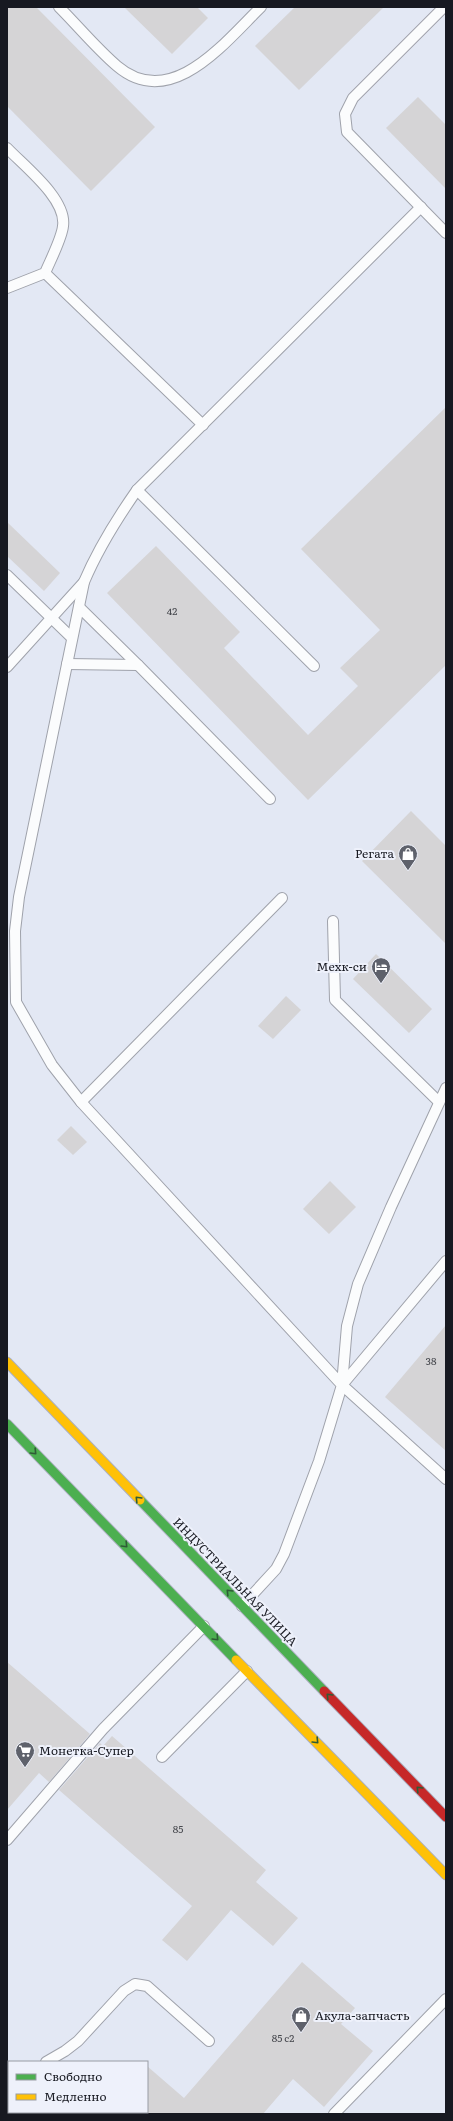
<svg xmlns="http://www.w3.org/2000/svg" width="453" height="2121" font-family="Literata,serif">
<rect width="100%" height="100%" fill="#e3e8f4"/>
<g fill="#d5d4d6">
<path d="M7,7h29l119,120 -64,64 -84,-85z"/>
<path d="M124,7h73l11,11 -36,36z"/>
<path d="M295,7h89l-85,83 -44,-44z"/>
<path d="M418,97l28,28v64l-60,-61z"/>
<path d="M446,407v258l-138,135 -201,-207 49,-47 84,86 -16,16 84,87 50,-49 -18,-18 40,-38 -79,-81z"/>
<path d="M7,522l53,51 -16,18 -37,-35z"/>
<path d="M411,811l35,35v98l-84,-83z"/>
<path d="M376,954l56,55 -23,24 -56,-54z"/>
<path d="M286,996l15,14 -28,29 -15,-13z"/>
<path d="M71,1126l16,16 -14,13 -16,-15z"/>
<path d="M330,1181l26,26 -27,27 -26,-25z"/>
<path d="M446,1325v126l-61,-54z"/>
<path d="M7,1662l83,72 -41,48 -10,-9 -32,37z"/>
<path d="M112,1736l154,134 -10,12 42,36 -25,28 -42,-36 -44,51 -25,-21 30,-34 -133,-116 41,-47 3,3z"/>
<path d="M302,1962l53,46 -14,16 32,27 -49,56 -31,-28 -30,35h-116v-48l37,32z"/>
</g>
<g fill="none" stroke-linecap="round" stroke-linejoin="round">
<g stroke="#9fa2ab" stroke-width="12">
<g id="lane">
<path d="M59,7c19,19 37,41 58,59 54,46 108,-24 144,-59"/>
<path d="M444,7l-91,91 -8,16 2,18 99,101"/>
<path d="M7,148c17,18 60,51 56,78 -1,12 -13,35 -18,47l-38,15"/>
<path d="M45,273l158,152"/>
<path d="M137,490l177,176"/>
<path d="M7,575l65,63"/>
<path d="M79,607l59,58"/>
<path d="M67,664l71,1 132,134"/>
<path d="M7,667l77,-85"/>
<path d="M333,921l2,79 104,102"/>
<path d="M81,1102l201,-204"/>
<path d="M342,1385l5,-59 11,-42 33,-77 55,-119"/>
<path d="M342,1385l104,-124"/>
<path d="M342,1385l104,94"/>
<path d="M242,1606l34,-37 8,-15 35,-93 23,-76 -261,-283 -29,-37 -36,-63 -1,-71 4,-34 65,-315c14,-33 32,-62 53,-92l284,-283"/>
<path d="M162,1757l85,-86"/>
<path d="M7,1840l96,-111 101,-103"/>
<path d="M46,2062l19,-11 13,-10 46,-50 11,-7 12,2 62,55"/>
<path d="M7,2083l2,-1"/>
<path d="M334,2114l112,-115"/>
</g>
</g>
<g stroke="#abb0bf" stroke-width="11">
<g id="fast">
<path d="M7,1424l229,236"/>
<path d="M140,1500l184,191"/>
</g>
</g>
<g stroke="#abb0bf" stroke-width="11">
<g id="slow">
<path d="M7,1362l133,138"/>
<path d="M236,1660l210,215"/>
</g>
</g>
<g stroke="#abb0bf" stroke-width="11">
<path id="jam" d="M324,1691l122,126"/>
</g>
<use href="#lane" stroke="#fbfcfd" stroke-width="10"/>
<use href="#fast" stroke="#4caf50" stroke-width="9"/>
<use href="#slow" stroke="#ffc107" stroke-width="9"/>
<use href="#jam" stroke="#c62828" stroke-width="9"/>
</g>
<defs><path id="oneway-chevron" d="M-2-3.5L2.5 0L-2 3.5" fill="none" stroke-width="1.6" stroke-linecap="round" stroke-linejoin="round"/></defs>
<g stroke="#2f5c36">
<use href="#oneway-chevron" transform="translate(34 1452) rotate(46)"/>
<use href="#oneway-chevron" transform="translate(138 1499) rotate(-134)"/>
<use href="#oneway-chevron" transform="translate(125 1545) rotate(46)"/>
<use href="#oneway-chevron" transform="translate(229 1592) rotate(-134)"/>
<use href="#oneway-chevron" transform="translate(216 1638) rotate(46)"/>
<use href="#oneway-chevron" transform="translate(329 1696) rotate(-134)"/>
<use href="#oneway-chevron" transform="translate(316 1741) rotate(46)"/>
<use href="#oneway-chevron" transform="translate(419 1789) rotate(-134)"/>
</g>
<defs>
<g id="shop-pin" transform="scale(1)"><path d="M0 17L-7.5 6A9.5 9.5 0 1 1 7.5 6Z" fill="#5e616b" stroke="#eef1fb"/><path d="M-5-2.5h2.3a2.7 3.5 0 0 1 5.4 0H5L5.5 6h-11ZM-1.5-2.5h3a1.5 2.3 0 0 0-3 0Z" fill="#fff"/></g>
<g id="hotel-pin" transform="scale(1)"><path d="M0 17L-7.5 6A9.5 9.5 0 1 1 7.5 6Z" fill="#5e616b" stroke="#eef1fb"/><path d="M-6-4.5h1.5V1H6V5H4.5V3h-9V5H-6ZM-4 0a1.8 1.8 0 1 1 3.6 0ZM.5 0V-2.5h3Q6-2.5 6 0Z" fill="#fff"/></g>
<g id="supermarket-pin" transform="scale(1)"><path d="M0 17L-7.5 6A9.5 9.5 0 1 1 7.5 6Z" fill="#5e616b" stroke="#eef1fb"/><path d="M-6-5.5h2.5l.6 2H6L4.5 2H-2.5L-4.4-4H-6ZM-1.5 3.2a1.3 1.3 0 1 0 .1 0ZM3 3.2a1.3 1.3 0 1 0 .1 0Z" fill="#fff"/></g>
</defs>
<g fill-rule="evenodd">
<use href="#shop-pin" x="408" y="854"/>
<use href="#hotel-pin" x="381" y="967"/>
<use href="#supermarket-pin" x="25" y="1751"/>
<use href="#shop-pin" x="301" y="2016"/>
</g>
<g text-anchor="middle" stroke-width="4" stroke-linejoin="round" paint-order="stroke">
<g font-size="10" fill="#46484e">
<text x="172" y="615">42</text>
<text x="431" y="1365">38</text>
<text x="178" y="1833">85</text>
<text x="283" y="2042">85 с2</text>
</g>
<g font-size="12" fill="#171921" stroke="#eef1fb" text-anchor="end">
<text x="394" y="858">Регата</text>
<text x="367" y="971">Мехк-си</text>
<text x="39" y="1755" text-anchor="start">Монетка-Супер</text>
<text x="315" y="2020" text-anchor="start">Акула-запчасть</text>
</g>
<g font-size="12" fill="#171921" stroke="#eef1fb">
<text transform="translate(235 1582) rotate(46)" y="4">ИНДУСТРИАЛЬНАЯ УЛИЦА</text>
</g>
</g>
<rect width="453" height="2121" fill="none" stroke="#171921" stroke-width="16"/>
<rect x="8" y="2061" width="140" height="52" fill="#eef1fb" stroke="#989ba4"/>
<rect x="16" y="2074" width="20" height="6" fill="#4caf50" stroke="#989ba4"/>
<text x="44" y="2081" font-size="12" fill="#171921">Свободно</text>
<rect x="16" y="2094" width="20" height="6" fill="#ffc107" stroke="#989ba4"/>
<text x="44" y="2101" font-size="12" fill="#171921">Медленно</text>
</svg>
